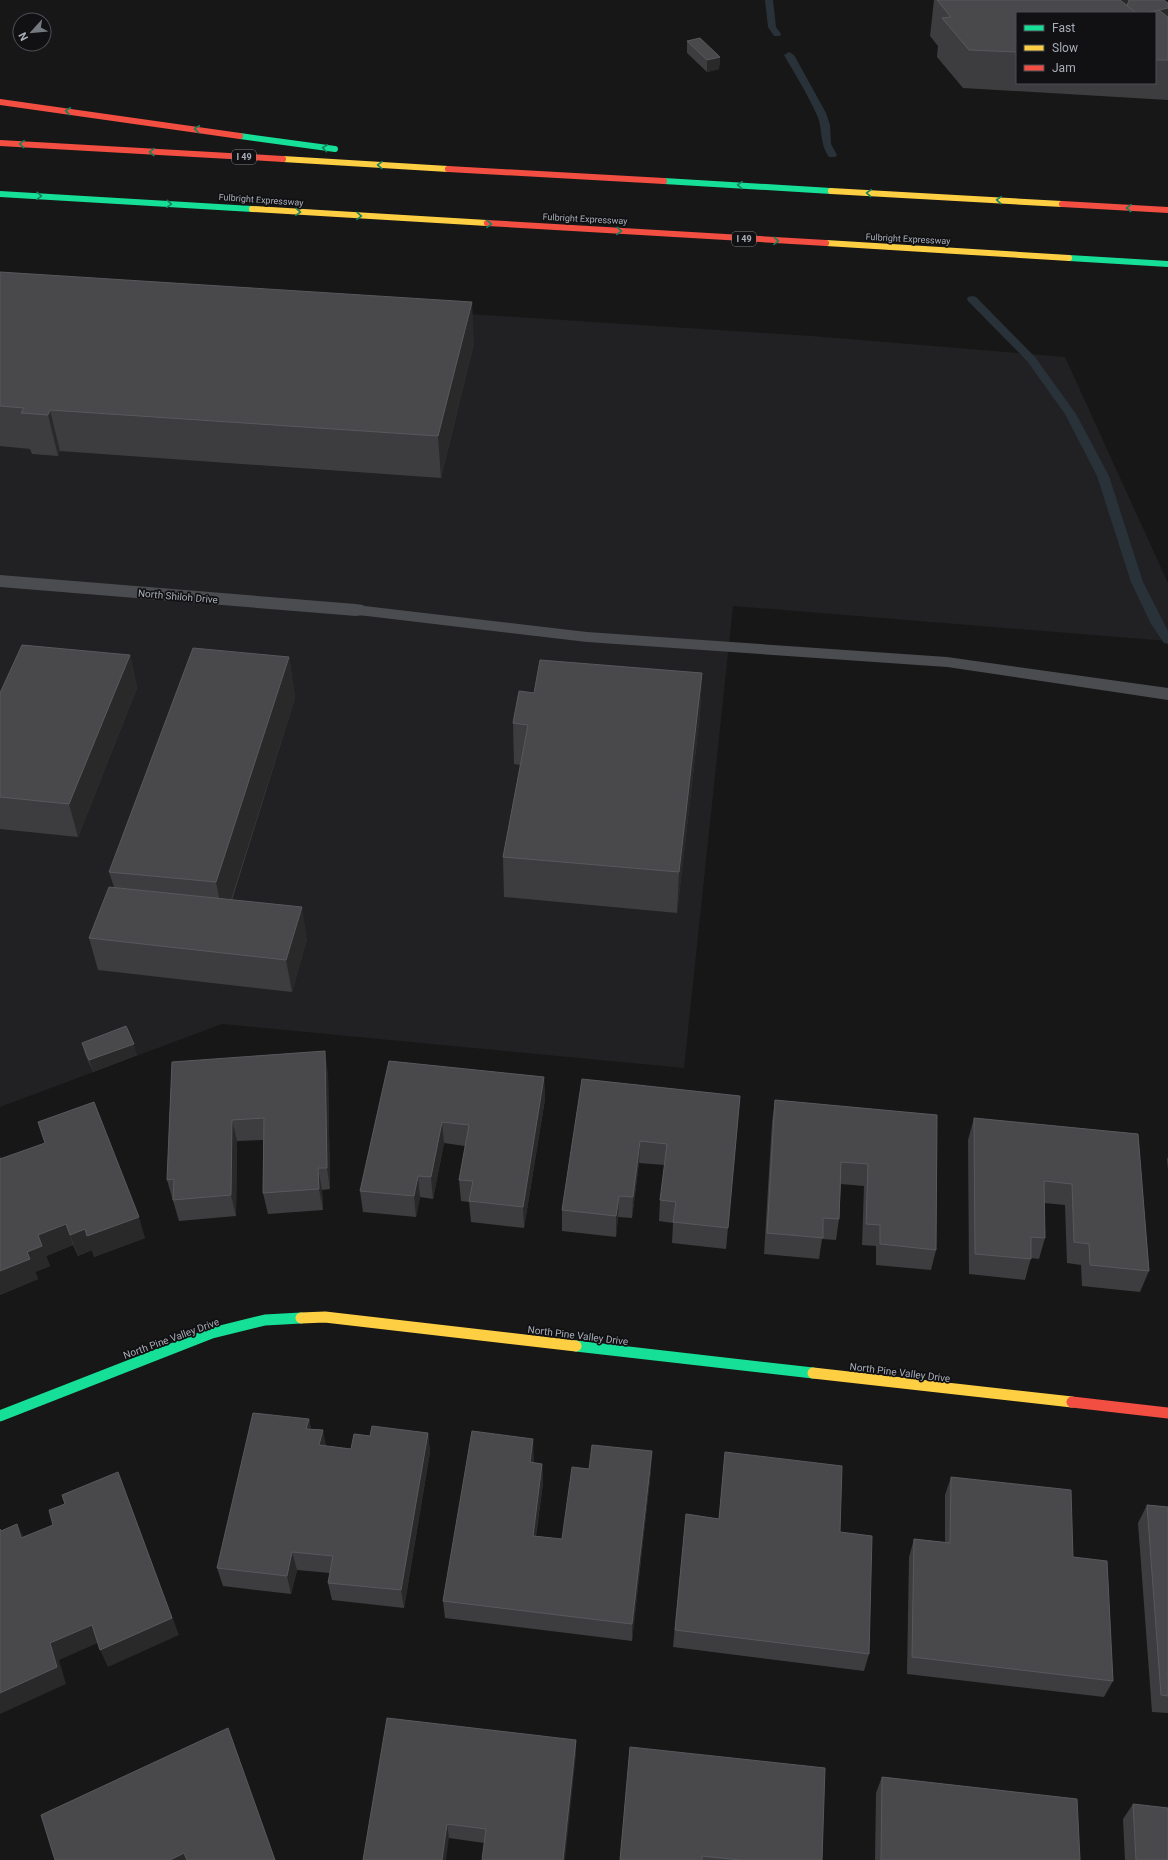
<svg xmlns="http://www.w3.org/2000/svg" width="1168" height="1860" font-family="Roboto,sans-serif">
<rect width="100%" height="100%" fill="#171717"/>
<path fill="#212123" d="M0,284l812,52 253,21 103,226v58l-435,-35 -49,462 -462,-44 -222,83z"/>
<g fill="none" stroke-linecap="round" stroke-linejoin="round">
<g fill="#2a3239" fill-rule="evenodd">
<path d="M765,0h8l3,27 5,7 -1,2h-6l-6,-9z"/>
<path d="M789,52l5,3 32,58 4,12 1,19 6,11 -2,2h-6c-11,-17 -5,-28 -13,-44 -9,-20 -21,-39 -32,-58z"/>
<path d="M972,296l4,1 59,60 41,57 33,62 34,106 25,49v13l-4,-1 -13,-19 -20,-42 -34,-106 -32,-62 -38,-53 -59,-60 -1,-2 1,-2z"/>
</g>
<path fill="#4b4c50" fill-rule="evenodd" d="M356,605l231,27 360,25 221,31v12l-221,-33 -360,-25 -237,-28 -2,-4 2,-4z"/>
<path fill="#4b4c50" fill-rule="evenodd" d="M0,575l356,29 7,1 3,5 -3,5 -7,1 -356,-29z"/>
<g stroke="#16e098" stroke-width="6">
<path d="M240,136l95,13"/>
<path d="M664,181l167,10"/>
<path d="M0,194l252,15"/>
<path d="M1069,258l99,6"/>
</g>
<g stroke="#16e098" stroke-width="11">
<path d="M576,1346l237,27"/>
<path d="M0,1416l212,-83 53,-13 36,-2"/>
</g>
<g stroke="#ffcf43" stroke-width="6">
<path d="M283,159l165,10"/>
<path d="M831,191l231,13"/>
<path d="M252,209l235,14"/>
<path d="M826,243l243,15"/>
</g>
<g stroke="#ffcf43" stroke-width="11">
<path d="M301,1318l24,-1 251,29"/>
<path d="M813,1373l259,29"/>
</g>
<g stroke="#f24e42" stroke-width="6">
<path d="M0,102l240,34"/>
<path d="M0,143l283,16"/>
<path d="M448,169l216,12"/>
<path d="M1062,204l106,6"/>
<path d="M487,223l339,20"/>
</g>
<path stroke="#f24e42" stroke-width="11" d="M1072,1402l96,11"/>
</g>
<g fill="#3d3d3f" fill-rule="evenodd">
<path d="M934,0h230l4,3v97l-205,-12 -26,-31 1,-11 -8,-10zM1017,13h138v70h-138z"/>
<path d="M687,41l33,16 -1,12 -12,3 -20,-19z"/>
<path d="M0,272l474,71 -33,135 -381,-27 -2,5 -26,-2 -2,-5 -30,-3z"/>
<path d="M130,655l7,33 -59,149 -78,-8v-136z"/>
<path d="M289,657l6,41 -63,202 75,39 -15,53 -194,-22 -9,-32 25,-51 -5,-15z"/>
<path d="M702,673l-2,41 -23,199 -173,-16 -1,-40 17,-92 -6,-1 -1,-41 21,-30z"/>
<path d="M82,1043l55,12 -44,17 -8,-18z"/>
<path d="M389,1061l155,16 1,22 -21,129 -53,-6 -2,-20 -8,-1 -2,-21 6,-34 -21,-3 -11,56 -13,-2 -4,20 -53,-5 -3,-21z"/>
<path d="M172,1062l156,11 2,116 -8,1 1,20 -55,4 -5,-21v-53l-26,1 -1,75 -57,5 -12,-41z"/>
<path d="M582,1079l158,17 -14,153 -54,-6 1,-20 -14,-2 1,-21 5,-35 -26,-2 -7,55 -14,-1 -2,20 -54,-6v-21z"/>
<path d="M775,1100l162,15 -1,135 -5,20 -55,-5v-19l-14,-1 2,-59 -23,-2 -2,35 -3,21 -14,-1 -3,20 -55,-5 8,-132z"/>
<path d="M974,1118l164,16 11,137 -9,21 -58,-6 -1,-21 -14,-2 -2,-58 -21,-2 1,35 -6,21 -8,-1 -6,22 -56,-6 -1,-134z"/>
<path d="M0,1156l1,3 144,79 -51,19 -2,-7 -14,6 -5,-11 -27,11 4,10 -15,6 3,7 -38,16z"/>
<path d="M1168,1157v13l-1,-11z"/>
<path d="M309,1419l2,11 15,16 25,3 19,-13 58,-3 2,19 -26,156 -72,-8 -4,-17 2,-10 -33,-3 -6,24 -68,-8 -6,-18z"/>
<path d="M725,1452l115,80 29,122 -5,17 -191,-24 13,-133 33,5z"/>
<path d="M534,1458l-1,5 9,1 1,19 -7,53 26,3 27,-70 62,1 -19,171 -187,-23 -2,-17z"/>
<path d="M951,1477l122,80 40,124 -9,16 -197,-23 2,-117 5,-18 31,3v-47z"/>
<path d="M1147,1505l21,2v206l-16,-1 -14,-189z"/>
<path d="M576,1740v15l-92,88 -35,-5 -86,22z"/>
<path d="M630,1747l192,113h-202z"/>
<path d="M882,1777l198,83h-205l1,-67z"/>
<path d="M1133,1804l35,56h-43l-2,-41z"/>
</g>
<g fill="#29292a">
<path d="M1110,0h19l-3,13z"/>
<path d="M1168,8v11l-21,-6z"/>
<path d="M720,57l-1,12 -12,3v-12z"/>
<path d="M472,302l2,41 -33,135 -3,-42z"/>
<path d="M50,410l10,41 -2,5 -10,-41z"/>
<path d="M130,655l7,33 -59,149 -9,-33z"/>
<path d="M289,657l6,41 -71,224 -8,-40z"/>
<path d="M702,673l-2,41 -23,199 2,-41z"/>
<path d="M302,907l5,32 -15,53 -6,-32z"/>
<path d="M134,1044l3,11 -44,17 -4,-12z"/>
<path d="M325,1051l3,22 2,116 -3,-21z"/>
<path d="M544,1077l1,22 -21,129 -1,-21z"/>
<path d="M232,1120l5,21 -1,75 -5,-21z"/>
<path d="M442,1122l2,21 -11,56 -2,-22z"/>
<path d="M640,1141l-1,22 -7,55 1,-21z"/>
<path d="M318,1168l4,22 1,20 -4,-21z"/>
<path d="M418,1176l2,21 -4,20 -2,-21z"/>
<path d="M619,1196l-1,21 -2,20v-21z"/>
<path d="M139,1217l6,21 -51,19 -2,-7 -14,6 -8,-21 15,-6z"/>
<path d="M66,1224l7,21 -27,11 4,10 -15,6 -8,-20 11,-17z"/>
<path d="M30,1259l8,20 -38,16v-24z"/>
<path d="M309,1419l4,19 -7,-9z"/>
<path d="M323,1430l4,20 -8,-5z"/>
<path d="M428,1433l2,19 -26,156 -3,-18z"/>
<path d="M533,1439l1,19 -4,23v-19z"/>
<path d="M652,1451l-1,19 -19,171v-17z"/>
<path d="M542,1464l1,19 -10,71v-18z"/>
<path d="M118,1472l61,163 -71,32 -8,-17z"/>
<path d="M17,1524l9,18 -5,-4z"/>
<path d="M292,1552l5,18 -6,24 -4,-18z"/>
<path d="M92,1625l8,17 -41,18 7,24 -66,30v-21l50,-50z"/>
<path d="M576,1740v15l-11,105h-2z"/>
<path d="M447,1824l2,14 -3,22h-4z"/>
<path d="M184,1853l4,7h-18z"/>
</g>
<g fill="#49494c" stroke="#58595d">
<path d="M937,0h183l17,13h-120v39l-48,-2 -27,-32 9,-1z"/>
<path d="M1129,0h35l4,3v5l-21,5h-10l-10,-7z"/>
<path d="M1159,10l9,7v43h-13v-47h-7z"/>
<path d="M700,38l20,19 -13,3 -20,-19z"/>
<path d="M0,272l472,30 -34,134 -388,-26 -2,5 -27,-2 3,-5 -24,-2z"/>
<path d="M22,645l108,10 -61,149 -69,-7v-104z"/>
<path d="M193,648l96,9 -73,225 -107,-10z"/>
<path d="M540,660l162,13 -23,199 -176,-15 25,-132 -15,-2 6,-32 15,2z"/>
<path d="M109,887l193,20 -16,53 -197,-22z"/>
<path d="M126,1026l8,18 -45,16 -7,-17z"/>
<path d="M325,1051l2,117h-9l1,21 -56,4 1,-75 -32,2 -1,75 -58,5 1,-21 -7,1 5,-118z"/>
<path d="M389,1061l155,16 -21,130 -54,-6 4,-20 -14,-1 10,-55 -27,-3 -11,55 -13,-1 -4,20 -54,-5z"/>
<path d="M582,1079l158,17 -12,132 -55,-6 3,-20 -16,-2 7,-56 -27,-3 -7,56 -14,-1 -3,20 -54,-6z"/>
<path d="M775,1100l162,15 -1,135 -56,-6v-19l-14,-1 2,-60 -27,-2 -2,57 -16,-1v20l-56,-5z"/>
<path d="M94,1102l45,115 -52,19 -2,-7 -15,6 -4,-11 -28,11 4,11 -15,6 3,7 -30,12v-112l45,-16 -7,-21z"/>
<path d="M974,1118l164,16 11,137 -59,-6 -1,-21 -15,-2 -2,-58 -28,-3 1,57 -14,-1v22l-56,-5z"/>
<path d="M253,1413l56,6 -3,10 17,1 -4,15 32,4 3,-15 16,2 2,-10 56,7 -27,157 -73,-7 5,-27 -41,-4 -5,24 -70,-8z"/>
<path d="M472,1431l61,8 -3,23 12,2 -9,72 29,3 10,-72 17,2 3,-24 60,6 -20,173 -189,-23z"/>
<path d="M725,1452l117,14 -2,66 32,4 -3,118 -194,-24 11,-116 33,5z"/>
<path d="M118,1472l54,146 -72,32 -8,-25 -42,18 7,24 -57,26v-164l1,2 16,-7 4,14 32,-13 -4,-15 16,-6 -3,-9z"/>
<path d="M951,1477l120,13 2,67 34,4 6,120 -201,-24 2,-118 36,4z"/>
<path d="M1147,1505l21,2v189l-7,-1z"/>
<path d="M387,1718l189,22 -13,120h-81l4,-31 -39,-5 -5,36h-79z"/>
<path d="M228,1728l47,132h-88l-3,-7 -14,7h-115l-14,-45z"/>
<path d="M630,1747l195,21 -3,92h-81l-39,-4v4h-82z"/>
<path d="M882,1777l195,22 3,61h-199z"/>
<path d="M1133,1804l35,4v52h-32z"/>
</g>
<defs><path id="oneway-chevron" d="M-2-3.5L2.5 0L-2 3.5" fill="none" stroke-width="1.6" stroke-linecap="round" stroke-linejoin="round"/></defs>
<g stroke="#14835c">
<use href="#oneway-chevron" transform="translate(68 111) rotate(-172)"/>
<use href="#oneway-chevron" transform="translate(197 129) rotate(-172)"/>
<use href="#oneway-chevron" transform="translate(22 144) rotate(-177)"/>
<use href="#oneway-chevron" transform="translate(325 148) rotate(-172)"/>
<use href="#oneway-chevron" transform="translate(152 152) rotate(-177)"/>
<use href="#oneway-chevron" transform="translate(380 165) rotate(-177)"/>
<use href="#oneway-chevron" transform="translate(740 185) rotate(-177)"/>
<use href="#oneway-chevron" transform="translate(869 193) rotate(-177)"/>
<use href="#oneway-chevron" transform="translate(39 196) rotate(4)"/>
<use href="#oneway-chevron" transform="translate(999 200) rotate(-177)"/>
<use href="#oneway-chevron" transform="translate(169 204) rotate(4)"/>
<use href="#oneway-chevron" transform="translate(1129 208) rotate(-177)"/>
<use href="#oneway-chevron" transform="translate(298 212) rotate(4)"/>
<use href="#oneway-chevron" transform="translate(359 216) rotate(3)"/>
<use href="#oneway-chevron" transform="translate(489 224) rotate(3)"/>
<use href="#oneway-chevron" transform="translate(619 231) rotate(3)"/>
<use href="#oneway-chevron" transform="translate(776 241) rotate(3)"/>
</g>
<g text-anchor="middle" stroke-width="3.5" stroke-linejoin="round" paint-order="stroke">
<g fill="#111113" stroke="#7b7e86" stroke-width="1">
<rect x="232" y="150" width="24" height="14" rx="3"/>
<rect x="732" y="232" width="24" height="14" rx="3"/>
</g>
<g font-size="9" font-weight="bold" fill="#a8adb8">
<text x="244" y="160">I 49</text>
<text x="744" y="242">I 49</text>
</g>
<g font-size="9" fill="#a8adb8" stroke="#111113">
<text transform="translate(261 200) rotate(4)" y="3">Fulbright Expressway</text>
<text transform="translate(585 219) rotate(3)" y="3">Fulbright Expressway</text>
<text transform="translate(908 239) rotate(3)" y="3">Fulbright Expressway</text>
</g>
<g font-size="10" fill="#a8adb8" stroke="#111113">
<text transform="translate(178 596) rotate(5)" y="4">North Shiloh Drive</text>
<text transform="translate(578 1335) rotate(7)" y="4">North Pine Valley Drive</text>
<text transform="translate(171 1338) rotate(-20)" y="4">North Pine Valley Drive</text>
<text transform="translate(900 1372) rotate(7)" y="4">North Pine Valley Drive</text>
</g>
</g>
<rect x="1016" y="12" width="140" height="72" fill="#111113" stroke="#4d4f55"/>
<rect x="1024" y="25" width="20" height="6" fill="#16e098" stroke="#4d4f55"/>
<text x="1052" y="32" font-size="12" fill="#a8adb8">Fast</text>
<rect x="1024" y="45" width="20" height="6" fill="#ffcf43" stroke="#4d4f55"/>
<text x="1052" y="52" font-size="12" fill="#a8adb8">Slow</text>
<rect x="1024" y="65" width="20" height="6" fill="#f24e42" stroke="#4d4f55"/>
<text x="1052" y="72" font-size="12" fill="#a8adb8">Jam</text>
<g transform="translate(32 32) rotate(243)"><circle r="19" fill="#111113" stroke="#4d4f55"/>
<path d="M0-3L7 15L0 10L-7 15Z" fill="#757880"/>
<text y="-6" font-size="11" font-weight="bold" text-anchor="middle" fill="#a8adb8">N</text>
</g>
</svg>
